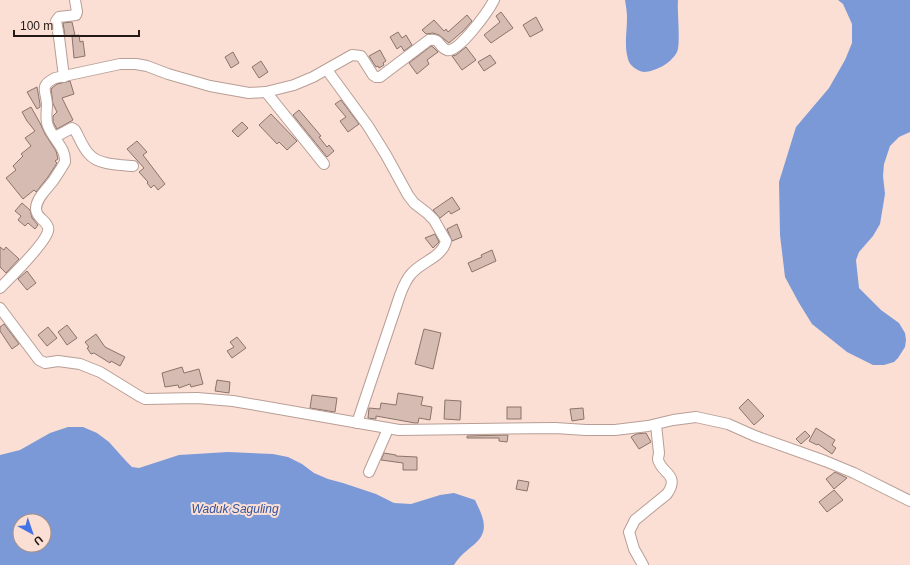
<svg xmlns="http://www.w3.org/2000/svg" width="910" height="565" font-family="Helvetica,sans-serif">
<rect width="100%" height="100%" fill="#fbdfd5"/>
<g fill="#7b99d7" fill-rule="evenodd">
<path d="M625,0h53c-1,10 3,46 -1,52 -3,6 -10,12 -16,15 -5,2 -11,5 -17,5 -7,-1 -15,-7 -16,-13 -4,-14 -1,-27 -1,-41 0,-6 -1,-12 -2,-18z"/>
<path d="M838,0h72v132l-11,5 -9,9 -6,18 -1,12 2,18 -5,30 -7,12 -14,16 -3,8 3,28 22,22 18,13 6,10 1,7 -1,7 -7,11 -4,4 -10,3h-11l-26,-13 -35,-28 -13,-21 -14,-26 -5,-42 -1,-53 17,-55 33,-39 16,-28 7,-17v-19l-9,-20z"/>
<path d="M68,427h15l14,6 12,9 17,19 6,6 7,1 40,-13 49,-3 45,2 15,3 14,7 12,9 14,6 15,4 33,11 18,9 17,1 29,-9 14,-2 21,7c9,19 16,32 -4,47 -6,5 -13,11 -17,18h-454v-110l20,-5 30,-17zM20,521h24v24h-24z"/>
</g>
<g fill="#d5bbb1" stroke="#8c746b">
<path d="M501,12l12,16 -22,15 -7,-8 16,-13 -4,-6z"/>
<path d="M467,15l5,6 -9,10 -14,12 -10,-8 -6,-2 -7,1 -4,-4 12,-10 10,11 2,-2 2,3z"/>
<path d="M536,17l7,13 -13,7 -7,-12z"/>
<path d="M72,22l3,13 -10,1 -2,-13z"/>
<path d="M398,32l4,6 4,-3 6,10 -8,6 -3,-5 -4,3 -7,-12z"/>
<path d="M79,35l1,7 3,-1 2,15 -11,2 -2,-22z"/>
<path d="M431,46l2,1 5,5 -11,8 2,4 -12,10 -8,-11z"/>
<path d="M466,47l10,13 -14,10 -10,-14 4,-1z"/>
<path d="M380,50l6,11 -3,2 1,2 -5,3 -1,-2 -2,1 -7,-11z"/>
<path d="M233,52l6,11 -8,5 -6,-11z"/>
<path d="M490,55l6,8 -12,8 -6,-9z"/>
<path d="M261,61l7,11 -9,6 -7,-11z"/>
<path d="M70,81l4,13 -12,4 11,22 -16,9 -4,-7v-6l4,-4 -4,-8 -2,-15 6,-5z"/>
<path d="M37,87l3,17v3l-3,2 -10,-17z"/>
<path d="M341,100l18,24 -11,8 -8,-11 6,-4 -11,-13z"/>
<path d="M31,107l9,16 5,11 11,17 2,8 -3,2 2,2 -9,14 -12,15 -2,-2 -11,9 -17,-21 10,-8 -3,-4 10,-10 -2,-2 10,-8 -6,-8 10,-7 -8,-10 -5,-9z"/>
<path d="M299,110l22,26 -2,1 8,10 2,-2 5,6 -7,6 -34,-42z"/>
<path d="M271,114l26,27 -10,9 -8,-8 -2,2 -18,-19z"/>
<path d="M242,122l6,6 -10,9 -6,-6z"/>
<path d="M137,141l10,11 -4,3 22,29 -7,6 -4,-5 -3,3 -4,-5 1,-1 -9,-10 5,-4 -17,-19z"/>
<path d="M452,197l8,12 -9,5 -2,-3 -9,7 -7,-8z"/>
<path d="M22,203l8,7 2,8 6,7 -3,4 -7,-6 -3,3 -7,-6 3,-4 -6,-5z"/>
<path d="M457,224l5,13 -10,4 -5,-12z"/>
<path d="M435,234l4,8 -6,6 -8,-10z"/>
<path d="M0,247l4,3 2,-3 13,12 -13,14 -6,-6z"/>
<path d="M492,250l4,11 -24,11 -4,-9 14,-6 -1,-2z"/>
<path d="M27,271l9,12 -9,7 -9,-11z"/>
<path d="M4,324l15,20 -7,5 -12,-18v-4z"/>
<path d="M67,325l10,13 -10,7 -9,-13z"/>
<path d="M48,327l9,11 -10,8 -9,-11z"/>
<path d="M424,329l17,4 -8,36 -18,-5z"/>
<path d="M96,334l9,13 20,10 -5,9 -9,-5 -1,2 -16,-10 -3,1 -4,-6 2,-1 -4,-5z"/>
<path d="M237,337l9,11 -14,10 -5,-7 7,-4 -4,-5z"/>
<path d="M182,367l2,6 15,-4 4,15 -12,3 -1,-3 -11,4 -1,-3 -13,2 -3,-14z"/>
<path d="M217,380l13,2 -1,11 -14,-2z"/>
<path d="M398,393l25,4 -2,8 11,2 -2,13 -11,-2 -1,5h-3l-39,-7v3l-8,-1 1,-10 11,1 1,-6 15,2z"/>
<path d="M312,395l25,3 -2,14 -25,-4z"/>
<path d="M748,399l16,17 -10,9 -15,-17z"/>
<path d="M445,400l16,1 -1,19 -16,-1z"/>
<rect x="507" y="407" width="14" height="12"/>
<path d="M583,408l1,11 -12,2 -2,-12z"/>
<path d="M816,428l19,12 -3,5 4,3 -4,6 -14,-10 -1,1 -8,-4z"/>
<path d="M805,431l5,5 -9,8 -5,-5z"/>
<path d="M646,433l5,9 -12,7 -8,-12 5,-3z"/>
<path d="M508,435l-1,7 -8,-1v-3h-32v-2z"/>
<path d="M384,453l12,2v1l21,1v13h-14v-7l-22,-3z"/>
<path d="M835,472l12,6 -13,11 -8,-10z"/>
<path d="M518,480l11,2 -2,9 -11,-2z"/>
<path d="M834,490l9,10 -16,12 -8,-10z"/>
</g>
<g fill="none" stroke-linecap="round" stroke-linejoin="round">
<g stroke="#b89e95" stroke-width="12">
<g id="street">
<path d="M327,70l41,56 18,29 22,40 6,8 13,10 7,7 12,21c-4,16 -23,20 -34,32 -6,6 -9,14 -12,22l-43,128"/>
<path d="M64,77l-5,-40 -3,-16 3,-4 17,-2 1,-3 -2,-12"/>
<path d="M266,92l58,72"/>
<path d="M55,137l17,-9 3,2c4,7 8,18 14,24 9,11 31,11 44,12"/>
<path d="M0,288c11,-11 45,-44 48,-57 2,-8 -9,-12 -11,-18 -5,-11 10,-24 16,-32 4,-6 8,-12 12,-19 1,-14 -12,-23 -17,-36 -3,-7 -1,-14 -1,-22 -1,-14 -8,-18 8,-26l65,-14h16l11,2 21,8 42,12 39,7 17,-1 28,-7 19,-8 39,-22 9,1 12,19 3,2h4l49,-37c12,-2 9,7 18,10 11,4 42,-40 47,-50"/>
<path d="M0,308l39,52 6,3 13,-2 22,3 20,8 39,24 6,3 52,-1 36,3 166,29 156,-2 31,2h29l33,-4 25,-6 23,-3 32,7 27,12 70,25 29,12 56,28"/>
<path d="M369,472l19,-43"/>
<path d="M643,565l-9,-16 -5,-17 6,-12 32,-26c14,-20 -7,-21 -9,-35 0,-2 1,-4 1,-6 -1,-9 -2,-19 -3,-28"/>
</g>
</g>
<use href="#street" stroke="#fff" stroke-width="10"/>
</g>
<g text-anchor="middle" stroke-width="4" stroke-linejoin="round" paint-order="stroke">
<g font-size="12" font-style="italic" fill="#32539e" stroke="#fbdfd5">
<text x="235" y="513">Waduk Saguling</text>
</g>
</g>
<g transform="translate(32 533) rotate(140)"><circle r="19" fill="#fbdfd5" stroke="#a59089"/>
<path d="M0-3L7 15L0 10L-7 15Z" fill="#4374e5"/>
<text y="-6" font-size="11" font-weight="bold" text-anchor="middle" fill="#231916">U</text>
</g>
<path d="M14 30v6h125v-6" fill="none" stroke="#231916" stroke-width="2"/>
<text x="20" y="30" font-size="12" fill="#231916" stroke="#fbdfd5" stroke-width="3" paint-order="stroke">100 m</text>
</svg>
